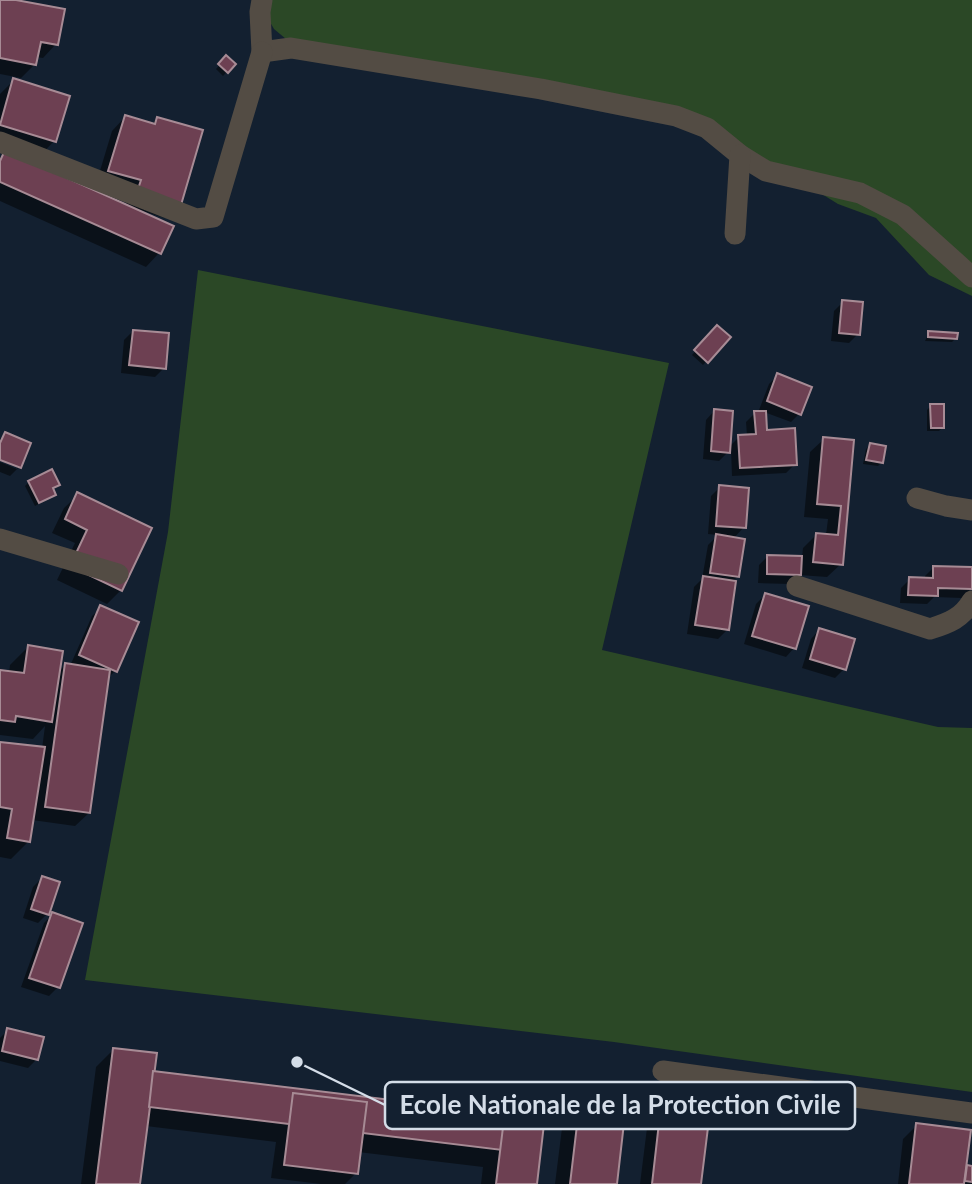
<svg xmlns="http://www.w3.org/2000/svg" width="972" height="1184" font-family="Lato,sans-serif">
<rect width="100%" height="100%" fill="#132030"/>
<g fill="#2b4826">
<path d="M270,0h702v296l-43,-21 -53,-57 -38,-14 -107,-66 -445,-99 -12,-10 -8,-14z"/>
<path d="M198,270l471,93 -67,287 336,77 34,1v364l-358,-50 -529,-62 83,-448z"/>
</g>
<g fill="#0007">
<path d="M0,0h12l44,44 -13,14 -7,-1 -1,7 -14,14 -21,-4z"/>
<path d="M226,58l8,6 -11,12 -7,-7z"/>
<path d="M14,80l40,61 -13,14 -41,-13v-48z"/>
<path d="M125,117l26,8 6,-6 8,99 -26,-8 -1,2 33,15 -12,26 -13,14 -146,-66v-43l5,-6 120,54 3,-13 -32,-9 16,-53z"/>
<path d="M843,302l15,32 -9,9 -18,-2 3,-30z"/>
<path d="M717,327l12,10 -26,28 -11,-10z"/>
<path d="M133,331l31,37 -9,9 -34,-4 3,-33z"/>
<path d="M929,333l27,5 -4,4 -27,-1z"/>
<path d="M778,375l21,39 -8,8 -32,-12 10,-26z"/>
<path d="M931,406l12,21 -4,4h-12v-21z"/>
<path d="M714,411l14,37 11,-11 8,-1 -1,-14 9,-9 11,19 29,32 -9,9 -54,3 -1,-27 -12,12 -16,-2 3,-39z"/>
<path d="M5,434l24,10 -10,23 -9,9 -10,-4v-10l17,7v-4l-17,-7v-19z"/>
<path d="M824,439l28,2 -11,123 -14,13 -28,-2 -9,9 -32,-1 1,-18 9,-9 34,2 1,-10 13,-13h10l2,-16 -24,-2 6,-65z"/>
<path d="M870,445l12,17 -4,4 -15,-2 3,-15z"/>
<path d="M29,482l29,2 -6,5 2,5 -4,4 -15,8 -10,-20z"/>
<path d="M720,487l24,40 -11,12 4,38 -5,5 -5,48 -9,9 -31,-5 7,-47 8,-8 6,-34 10,-10 -10,-1 3,-38z"/>
<path d="M78,495l43,95 -14,14 -50,-24 18,-37 -23,-10 12,-25z"/>
<path d="M934,567l37,22 -9,9 -28,-1 -7,7 -27,-1 1,-15 9,-9h15v-3z"/>
<path d="M765,595l29,53 -8,9 -42,-13 12,-40z"/>
<path d="M101,608l14,63 -8,8 -18,134 -14,13 -43,-6 -3,21 -18,18 -11,-2v-113l42,5 3,-23 -12,13 -33,-4v-64l9,2 1,-8 18,-18 30,25 7,-7 5,1 22,-50z"/>
<path d="M819,630l25,39 -9,9 -33,-10 9,-29z"/>
<path d="M42,878l5,36 -9,9 -15,-5 10,-31z"/>
<path d="M53,914l28,10 -23,63 -9,9 -28,-9 23,-64z"/>
<path d="M8,1030l29,29 -9,9 -28,-7v-23z"/>
<path d="M114,1049l38,24 345,42 10,-11 28,80h-54l2,-17 -125,-15 -2,21 -11,11h-24l-50,-6 5,-36 -130,-16 -7,58h-58l15,-117z"/>
<path d="M664,1090l35,94h-59l10,-80z"/>
<path d="M580,1110l35,74h-60l7,-56z"/>
<path d="M917,1125l48,42h7v17h-74l5,-45z"/>
</g>
<g fill="#6d4052" stroke="#a78b95" stroke-width="2">
<path d="M0,0h16l49,9 -7,36 -17,-3 -5,23 -36,-7z"/>
<path d="M226,55l10,9 -8,9 -10,-9z"/>
<path d="M13,78l57,18 -14,46 -56,-17z"/>
<path d="M125,115l30,9 2,-7 46,13 -22,75 -44,-13 4,-12 -33,-9z"/>
<path d="M5,150l169,76 -13,28 -161,-72v-21z"/>
<path d="M842,300l21,2 -3,33 -21,-2z"/>
<path d="M717,325l14,12 -23,26 -14,-13z"/>
<path d="M133,330l36,3 -3,36 -37,-4z"/>
<path d="M928,331l30,2 -1,6 -29,-2z"/>
<path d="M777,373l35,14 -11,28 -34,-14z"/>
<path d="M930,404h14v24h-13z"/>
<path d="M714,409l19,2 -3,42 -19,-2z"/>
<path d="M754,411h12l1,19 28,-2 2,37 -57,3 -2,-33 18,-1z"/>
<path d="M5,432l26,11 -10,25 -21,-8v-17z"/>
<path d="M823,437l31,3 -11,125 -30,-3 3,-29 22,2 3,-29 -24,-2z"/>
<path d="M870,443l16,3 -3,17 -17,-3z"/>
<path d="M52,469l8,16 -7,3 3,7 -17,8 -11,-22z"/>
<path d="M719,485l30,3 -3,40 -30,-2z"/>
<path d="M77,492l75,36 -30,63 -52,-25 17,-36 -22,-11z"/>
<path d="M716,534l29,5 -6,38 -29,-4z"/>
<path d="M767,555l35,1 -1,19 -34,-1z"/>
<path d="M933,566l39,1v22l-34,-1v8l-30,-1 1,-18 24,1z"/>
<path d="M703,576l33,5 -7,49 -34,-5z"/>
<path d="M765,593l44,13 -13,43 -44,-13z"/>
<path d="M100,605l39,17 -22,50 -38,-17z"/>
<path d="M819,628l36,11 -9,31 -36,-11z"/>
<path d="M28,645l35,6 -11,71 -36,-6 -1,6 -15,-2v-50l24,3z"/>
<path d="M65,663l45,7 -20,143 -45,-6z"/>
<path d="M0,742l45,5 -15,95 -23,-4 5,-29 -12,-2z"/>
<path d="M42,876l18,6 -11,33 -18,-6z"/>
<path d="M52,912l31,11 -23,65 -31,-10z"/>
<path d="M7,1028l37,9 -6,23 -36,-9z"/>
<path d="M113,1048l44,5 -17,131h-44z"/>
<path d="M153,1071l354,43 -5,36 -353,-43z"/>
<path d="M663,1088l49,7 -11,89h-49z"/>
<path d="M293,1093l74,9 -9,72 -74,-9z"/>
<path d="M506,1103l40,4 -9,77h-41z"/>
<path d="M579,1108l46,6 -8,70h-47z"/>
<path d="M916,1123l55,7 -7,54h-55z"/>
<path d="M967,1165l5,1v16l-7,-1z"/>
</g>
<g fill="none" stroke-linecap="round" stroke-linejoin="round">
<g stroke="#534c44" stroke-width="21">
<path d="M262,0l-2,12 2,40 29,-4 250,41 135,27 31,12 33,27 26,16 94,22 43,22 69,62"/>
<path d="M0,142l196,77 17,-2 49,-165"/>
<path d="M735,234l5,-79"/>
<path d="M917,498l29,8 26,4"/>
<path d="M0,539l118,35"/>
<path d="M797,586l133,43c19,-6 32,-11 42,-28"/>
<path d="M663,1071l309,42"/>
</g>
</g>
<path fill="none" stroke="#d4dde8" stroke-width="2.5" d="M297 1062L385 1105"/>
<circle fill="#d4dde8" stroke="#132030" stroke-width="2.5" cx="297" cy="1062" r="7"/>
<rect fill="#132030" stroke="#d4dde8" stroke-width="2.5" x="385" y="1082" width="470" height="47" rx="7"/>
<g font-size="26" text-anchor="middle" font-weight="bold" fill="#d4dde8">
<text x="620" y="1114">Ecole Nationale de la Protection Civile</text>
</g>
</svg>
